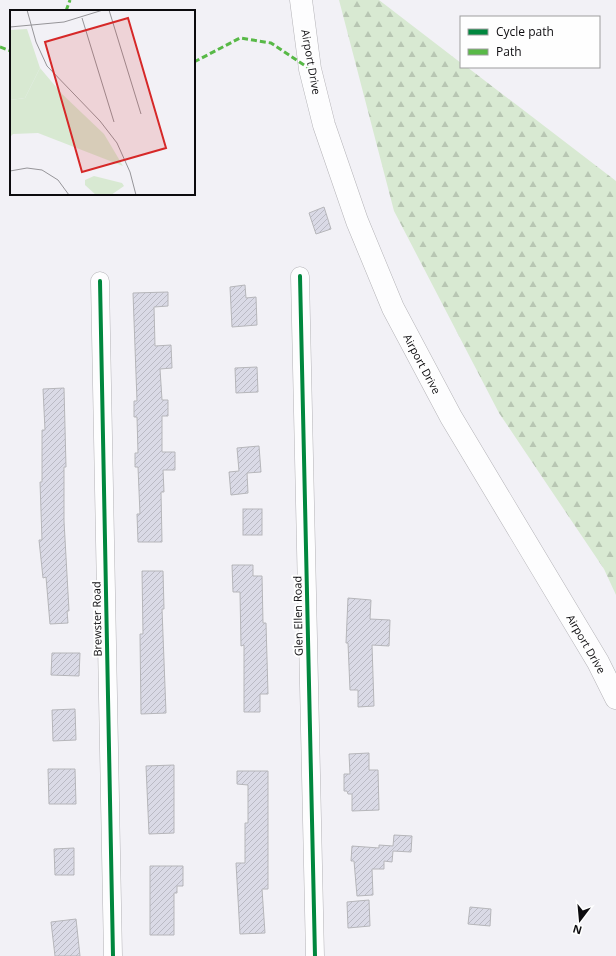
<svg xmlns="http://www.w3.org/2000/svg" width="616" height="956" font-family="'Open Sans',sans-serif">
<defs>
<pattern id="forest-firs" width="22" height="20" patternUnits="userSpaceOnUse"><rect width="22" height="20" fill="#d8e9d2"/><path d="M5 1l3.5 6h-7zM16 11l3.5 6h-7z" fill="#b8c6b3"/></pattern>
<pattern id="building-hatch" width="6" height="6" patternUnits="userSpaceOnUse"><rect width="6" height="6" fill="#dadae6"/><path d="M-1 1l2-2M0 6l6-6M5 7l2-2" fill="none" stroke="#babac4"/></pattern>
</defs>
<rect width="100%" height="100%" fill="#f2f1f6"/>
<path fill="url(#forest-firs)" d="M339,0h40l82,63v4h6l149,114v414l-12,-26 -105,-156 -105,-202z"/>
<g fill="url(#building-hatch)" stroke="#b6b6ba">
<path d="M324,207l7,22 -15,5 -7,-21z"/>
<path d="M245,285l1,13 10,-1 1,28 -25,2 -2,-40z"/>
<path d="M168,292v14l-14,1 1,39 16,-1 1,23 -12,1 2,31h6v16h-6v36h13v18h-12l1,22h-3l1,50h-24l-1,-28h3l-2,-47h-3v-14h3l-1,-36h-3v-16h3l-4,-108z"/>
<path d="M257,367l1,25 -22,1 -1,-25z"/>
<path d="M64,388l2,79h-2v54l5,90h-2l1,12 -18,1 -4,-47 -3,1 -4,-38h3l-2,-58h2v-52h3l-2,-41z"/>
<path d="M259,446l2,26 -14,1 1,20 -17,2 -2,-23 10,-1 -2,-23z"/>
<rect x="243" y="509" width="19" height="26"/>
<path d="M232,565h21v11h9l1,47h3l2,71h-8v18h-16v-67l-3,1 -1,-54h-7z"/>
<path d="M142,571h21l1,38h-2l4,104 -25,1 -1,-80h3z"/>
<path d="M348,598l23,2 -1,19 20,1 -1,26 -17,-1 2,61 -16,1v-17h-8l-2,-47h-2z"/>
<path d="M52,653h28l-1,23 -28,-1z"/>
<path d="M75,709l1,31 -23,1 -1,-31z"/>
<path d="M369,753v17h9l1,40 -27,1v-17h-4l-1,-3h-3v-17h6l-1,-20z"/>
<path d="M174,765v68l-25,1 -3,-68z"/>
<path d="M48,769h27l1,35h-27z"/>
<path d="M237,771h31v118h-6l3,44 -25,1 -4,-71h9v-40h3v-38l-11,-1z"/>
<path d="M394,835l18,1 -1,16 -18,-1 -1,11 -8,-1v8h-12l1,26 -16,1 -3,-35h-3l1,-15 27,2v-3l14,1z"/>
<path d="M74,848v27h-19l-1,-26z"/>
<path d="M150,866h33v20h-6v7h-3v42h-24z"/>
<path d="M369,900l1,26 -22,2 -1,-26z"/>
<path d="M470,907l21,2 -1,17 -22,-2z"/>
<path d="M76,919l4,37h-25l-4,-34z"/>
</g>
<g fill="none" stroke-linecap="round" stroke-linejoin="round">
<g stroke="#b4b3b7" stroke-width="19">
<g id="minor">
<path d="M300,276l15,680"/>
<path d="M100,281l13,675"/>
</g>
</g>
<g stroke="#b4b3b7" stroke-width="23">
<path id="secondary" d="M301,0l9,69 14,56 33,96 36,87 58,109 147,245 18,36"/>
</g>
<use href="#minor" stroke="#fdfdfe" stroke-width="18"/>
<use href="#secondary" stroke="#fdfdfe" stroke-width="22"/>
<g stroke="#58b947" stroke-width="3" stroke-dasharray="6 3" stroke-linecap="butt">
<path d="M66,11l4,-11"/>
<path d="M0,47l11,4"/>
<path d="M194,62l46,-24 31,5 39,26"/>
</g>
<g stroke="#fefefe" stroke-width="6">
<g id="cycleway">
<path d="M300,276l15,680"/>
<path d="M100,281l13,675"/>
</g>
</g>
<use href="#cycleway" stroke="#00873e" stroke-width="4"/>
</g>
<g text-anchor="middle" stroke-width="4" stroke-linejoin="round" paint-order="stroke">
<g font-size="11" fill="#0c0b0e" stroke="#fefefe">
<text transform="translate(311 62) rotate(80)" y="4">Airport Drive</text>
<text transform="translate(422 364) rotate(62)" y="4">Airport Drive</text>
<text transform="translate(298 616) rotate(-91)" y="4">Glen Ellen Road</text>
<text transform="translate(97 619) rotate(-91)" y="4">Brewster Road</text>
<text transform="translate(586 644) rotate(60)" y="4">Airport Drive</text>
</g>
</g>
<g transform="translate(10 10)">
<rect width="185" height="185" fill="#f2f1f6"/>
<path d="M17,19l13,39 -15,30 -15,2v-70z" fill="#d8e9d2"/>
<path d="M30,58l22,26 42,40 19,32 -85,-33 -25,1 -3,3v-37l15,-2z" fill="#d8e9d2"/>
<path d="M84,166l28,7 2,3 -13,9h-15l-11,-10v-5z" fill="#d8e9d2"/>
<path fill="none" stroke="#969599" stroke-width="1" d="M17,0l9,32 11,24 53,55 17,22 13,29 6,23M99,0l32,104M72,8l32,104M0,17l54,-5 39,-12M0,161l17,-3 15,2 16,10 11,15"/>
<path fill="#d62828" fill-opacity="0.15" stroke="#d62828" stroke-width="2" d="M118,8l38,130 -84,24 -37,-130z"/>
<rect width="185" height="185" fill="none" stroke="#0c0b0e" stroke-width="2"/>
</g>
<rect x="460" y="16" width="140" height="52" fill="#fefefe" stroke="#9d9d9e"/>
<rect x="468" y="29" width="20" height="6" fill="#00873e" stroke="#9d9d9e"/>
<text x="496" y="36" font-size="12" fill="#0c0b0e">Cycle path</text>
<rect x="468" y="49" width="20" height="6" fill="#58b947" stroke="#9d9d9e"/>
<text x="496" y="56" font-size="12" fill="#0c0b0e">Path</text>
<g transform="translate(580 920) rotate(196)" stroke="#fefefe" stroke-width="3" paint-order="stroke">
<path d="M0-3L7 15L0 10L-7 15Z" fill="#0c0b0e"/>
<text y="-6" font-size="11" font-weight="bold" text-anchor="middle" fill="#0c0b0e">N</text>
</g>
</svg>
